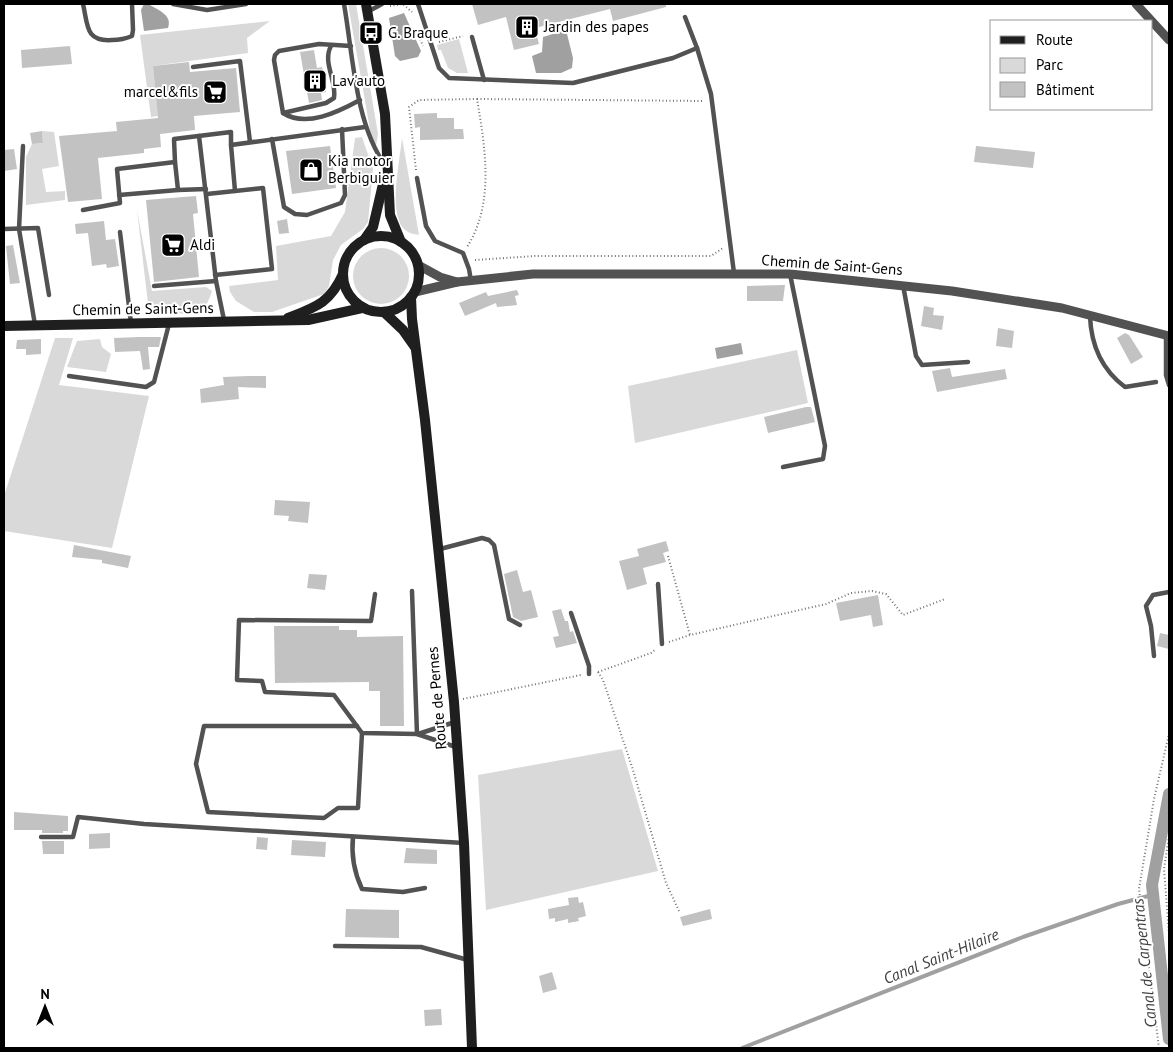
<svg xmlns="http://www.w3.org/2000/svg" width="1173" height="1052" font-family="'PT Sans',sans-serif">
<rect width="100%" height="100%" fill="#fff"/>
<g fill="#d9d9d9">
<path d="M348,4h8l22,130 -2,12 -5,-11z"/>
<path d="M270,21l-23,17 1,15 -95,13 5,50 -7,1 -11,-82z"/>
<path d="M459,39l9,34h-11l-9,-5 -7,-18h-3l-1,-5z"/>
<path d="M42,131l12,1 5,34 -17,3 4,23 19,-1v9l-39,5v-48l6,-13 11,-1z"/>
<path d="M362,137l11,32 -5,53 -5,7 -22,16 -8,15 -4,26 -5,8 -52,18h-18l-18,-11 -6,-9 -1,-6 49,-6 -2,-34 55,-10 14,-24 10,-74z"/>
<path d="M402,138l17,97c-6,-1 -11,-2 -15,-6 -16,-17 -4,-69 -2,-91z"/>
<path d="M137,210l15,81 54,-4 6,4c-8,26 -20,26 -43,20 -6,-2 -14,1 -20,1z"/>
<circle cx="381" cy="276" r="28"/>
<path d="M55,338h18l-14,47 90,11 -37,152 -108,-17v-35z"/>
<path d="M100,339l2,8 9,7 -5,18 -39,-5 10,-26z"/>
<path d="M797,350l11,53 -173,40 -7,-57z"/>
<path d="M622,749l36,122 -172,39 -8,-135z"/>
</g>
<g fill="#a0a0a0">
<path d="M144,4h4c10,6 25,11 20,24l-24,3 -3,-21z"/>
<path d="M404,13l17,38 -3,6 -18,4 -5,-5 -6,-38z"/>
<path d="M566,30l7,28 -1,10 -11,5h-25l-4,-17 10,-4 1,-15z"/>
<path d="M741,343l2,11 -26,5 -2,-11z"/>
</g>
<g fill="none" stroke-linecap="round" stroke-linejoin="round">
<path stroke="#a0a0a0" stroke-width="4" d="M742,1048l281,-111 95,-33 34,-9"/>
<path stroke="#a0a0a0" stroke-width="12" d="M1169,794l-17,91 17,154"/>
</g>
<g fill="#c2c2c2">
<path d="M472,4h194v3l-53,14 -3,-12 -75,19 4,16 -25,6 -8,-33 -28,8z"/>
<path d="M70,46l2,18 -50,4 -1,-18z"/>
<path d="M314,50l3,18 5,-1 4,25 -5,1 1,7 -13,3 -9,-51z"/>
<path d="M189,62l1,10 46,-4 4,44 -46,4 1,14 -35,4 1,13 -17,2v4l-46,5 4,41 -34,3 -9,-66 58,-5 -1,-9 42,-4 -5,-52z"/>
<path d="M437,113v5h17v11h9l1,10 -44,1v-13l-5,1 -1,-14z"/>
<path d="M42,131l1,12 -11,1 -2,-11z"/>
<path d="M330,146l6,42 -44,6 -6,-43z"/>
<path d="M976,146l59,6 -2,16 -59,-6z"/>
<path d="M14,149l3,20 -13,2v-21z"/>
<path d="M196,196l2,17 -5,1 6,63 -45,5 -8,-82z"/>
<path d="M287,219l2,14 -10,1 -2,-13z"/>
<path d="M104,221l2,19 9,-1 4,27 -12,2 -1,-4 -14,2 -4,-33 -12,1 -1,-10z"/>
<path d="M13,245l7,38 -10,1 -4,-38z"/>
<path d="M785,285l-2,16h-36v-15z"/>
<path d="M517,290l2,5 -4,1 2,9 -20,2 -1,-4 -31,13 -6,-13 27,-11 2,4z"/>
<path d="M924,306l10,2 -1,7 11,1 -2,14 -21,-4z"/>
<path d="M998,328l16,3 -2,17 -16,-2z"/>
<path d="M1125,333l4,2 14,22 -12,7 -14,-26z"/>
<path d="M139,337h22l-2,10h-11l2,22 -7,1 -3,-19 -25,1 -1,-14z"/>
<path d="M41,339v15l-15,1v-6h-10l1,-9z"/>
<path d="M950,368l2,9 53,-8 2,10 -70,13 -5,-21z"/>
<path d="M248,376h18v12l-28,-1 1,12 -38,4 -1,-14 24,-4 -1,-8z"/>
<path d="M806,407h5l4,15 -47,11 -4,-16z"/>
<path d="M275,500l35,2 -2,21 -20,-2 1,-5 -15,-1z"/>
<path d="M666,541l3,10 -6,2 3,9 -23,6 4,16 -20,6 -8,-29 20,-5 -2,-7z"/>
<path d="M74,545l57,11 -3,12 -26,-5v-3l-30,-3z"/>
<path d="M517,570l6,22 8,-2 7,27 -17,4 -8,-4 -9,-43z"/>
<path d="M309,574l18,1 -2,15 -18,-2z"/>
<path d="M878,595l5,30 -10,2 -2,-12 -31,6 -4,-18z"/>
<path d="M561,609l4,12h3l2,11 3,-1 4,12 -21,5 -3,-11 6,-1 -7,-25z"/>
<path d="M274,626h65v4h18v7l46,-1 1,90h-24v-35h-11v-9l-94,1z"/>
<path d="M1160,633l9,2v14l-12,-3z"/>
<path d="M14,812l54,4v15h-5v2h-21v-3h-28z"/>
<path d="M110,833v15l-21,1v-15z"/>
<path d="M257,837l11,1 -1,12 -11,-1z"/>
<path d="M292,840l34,2 -1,15 -34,-2z"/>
<path d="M42,841h22v13h-21z"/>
<path d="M406,848l31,2v14l-33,-1z"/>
<path d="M578,897l1,6 4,-1 3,14 -8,2 1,3 -11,2v-4l-13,3v-4l-6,1 -1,-10 21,-4 -1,-7z"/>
<path d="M346,909l53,1v28l-54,-1z"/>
<path d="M710,909l2,10 -29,7 -3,-9z"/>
<path d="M552,972l5,17 -14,4 -4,-17z"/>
<path d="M441,1009l1,16 -17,1 -1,-16z"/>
</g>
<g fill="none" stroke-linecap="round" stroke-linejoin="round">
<g stroke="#747474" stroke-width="2" stroke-dasharray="1 2.5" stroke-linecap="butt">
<path d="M390,6l13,-2 9,8"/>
<path d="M443,31l3,9"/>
<path d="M419,36l4,10"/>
<path d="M439,42l24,-6"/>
<path d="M477,99l227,2"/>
<path d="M416,170l-7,-63 10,-7 58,-1c8,48 18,104 -10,148"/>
<path d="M475,260l60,-4h176l12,-8"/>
<path d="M668,556l22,79"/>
<path d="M669,642l21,-7 136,-31 25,-11 21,-2 14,3 17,21 42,-16"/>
<path d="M598,672l53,-19 5,-4"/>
<path d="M598,672l5,8 30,90 33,113 13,28"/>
<path d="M463,699l118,-24"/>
<path d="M1169,836l-5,33 5,65"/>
<path d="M1159,1048l-20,-159 15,-90 15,-65"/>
</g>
<g stroke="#525252" stroke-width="4.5">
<path d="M83,4c5,21 2,38 29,36 7,0 13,-1 20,-4l1,-6 -1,-26"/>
<path d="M173,4l34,6 39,-6"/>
<path d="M344,4c9,51 11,119 41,161"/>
<path d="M418,4l21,64 10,10 124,5 100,-25 24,-10 -12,-31"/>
<path d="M369,11l13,-7"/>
<path d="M472,37l12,43"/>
<path d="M351,46l-32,-2 -40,7 -4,4 -1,5 9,53c23,15 55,-1 77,-13"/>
<path d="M697,48l14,46 23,179"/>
<path d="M193,67l47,-6 10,81"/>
<path d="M283,113l43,-10 8,-5c3,-17 -12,-36 -3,-52"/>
<path d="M199,136l17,145 8,39"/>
<path d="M272,139l12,68 11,7 12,1 34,-12 4,-8 -3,-66"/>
<path d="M231,145l4,46"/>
<path d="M23,146l-4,83 16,96"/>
<path d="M175,162l3,28 28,-1"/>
<path d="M417,178l9,48 9,15 28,12 6,16 2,12"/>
<path d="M207,194l56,-6 9,81 -57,6"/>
<path d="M119,195l59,-5"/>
<path d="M83,210l37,-7 -3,-34 58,-7 -1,-23 57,-7v13l134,-18"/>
<path d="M4,229l34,-1 11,67"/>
<path d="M120,232l11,91"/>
<path d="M903,285l13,71 6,9 46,-3"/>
<path d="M154,286l62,-5"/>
<path d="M1090,316c1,29 11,53 35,71l31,-5"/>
<path d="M1166,335v40l3,10"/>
<path d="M69,376l77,11 8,-5 15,-58"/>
<path d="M783,467l40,-8 2,-13 -35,-172"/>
<path d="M440,549l42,-11 7,2 5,5 15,74 11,6"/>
<path d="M658,584l4,60"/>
<path d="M412,591l5,143"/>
<path d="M375,594l-4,27 -132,-1 -2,60 25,1 3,11 69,3 28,38 55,1 39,13"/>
<path d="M571,613l18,53v8"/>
<path d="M1154,656l-3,-30 -5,-20 7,-11 16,-3"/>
<path d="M357,726h-153l-8,38 12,48 116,6 14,-10h20l4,-75"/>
<path d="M418,734l37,-12"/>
<path d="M41,837h32l5,-20 66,7 320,19"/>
<path d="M353,837c-2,19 1,35 9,52l41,3 22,-4"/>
<path d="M335,946l86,1 47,13"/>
</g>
<g stroke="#525252" stroke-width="9">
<path d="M1136,4l33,36"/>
<path d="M418,265l22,12 17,5"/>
<path d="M415,292l42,-10 76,-8h257l162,17 110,17 107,28"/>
</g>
<g stroke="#1f1f1f" stroke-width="10">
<path d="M366,4l19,110 5,101 11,27"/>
<circle cx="381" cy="274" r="38"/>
<path d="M364,240l9,-13 11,-47"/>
<path d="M411,297l1,22 13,101 29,282 10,141 8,205"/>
<path d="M384,312l19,18 12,17"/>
<path d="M288,318c28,-11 42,-15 55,-44"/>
<path d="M4,326l304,-6 54,-12"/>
</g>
</g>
<defs>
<g id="building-square" transform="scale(1.25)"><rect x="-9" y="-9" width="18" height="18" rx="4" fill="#000" stroke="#fff"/><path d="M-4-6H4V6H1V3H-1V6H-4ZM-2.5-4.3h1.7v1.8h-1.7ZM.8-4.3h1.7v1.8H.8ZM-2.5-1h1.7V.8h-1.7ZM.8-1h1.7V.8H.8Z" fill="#fff"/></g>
<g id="bus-square" transform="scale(1.25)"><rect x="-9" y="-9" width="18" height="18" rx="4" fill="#000" stroke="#fff"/><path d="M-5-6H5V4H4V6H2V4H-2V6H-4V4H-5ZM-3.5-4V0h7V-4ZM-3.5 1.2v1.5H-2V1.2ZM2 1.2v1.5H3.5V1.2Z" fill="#fff"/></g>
<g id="supermarket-square" transform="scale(1.25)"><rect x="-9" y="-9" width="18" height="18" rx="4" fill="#000" stroke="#fff"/><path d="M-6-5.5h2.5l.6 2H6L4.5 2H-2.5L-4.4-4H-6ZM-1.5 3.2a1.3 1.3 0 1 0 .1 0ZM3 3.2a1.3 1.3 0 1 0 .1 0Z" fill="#fff"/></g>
<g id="shop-square" transform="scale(1.25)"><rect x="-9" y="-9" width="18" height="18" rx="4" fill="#000" stroke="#fff"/><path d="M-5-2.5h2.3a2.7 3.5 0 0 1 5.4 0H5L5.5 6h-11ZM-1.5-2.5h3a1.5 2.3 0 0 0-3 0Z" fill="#fff"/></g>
</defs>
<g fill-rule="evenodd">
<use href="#building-square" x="527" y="27"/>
<use href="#bus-square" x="371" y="33"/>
<use href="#building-square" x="315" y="81"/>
<use href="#supermarket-square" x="215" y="92"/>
<use href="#shop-square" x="311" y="170"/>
<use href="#supermarket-square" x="173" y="245"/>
</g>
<g text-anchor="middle" stroke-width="4" stroke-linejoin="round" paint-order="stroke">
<g font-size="15" fill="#000" stroke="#fff" text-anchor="start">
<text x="544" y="32">Jardin des papes</text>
<text x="388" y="38">G. Braque</text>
<text x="332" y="86">Lav'auto</text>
<text x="198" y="97" text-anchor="end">marcel&amp;fils</text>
<text x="328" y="166">Kia motor<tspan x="328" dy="17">Berbiguier</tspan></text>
<text x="190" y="250">Aldi</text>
</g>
<g font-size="15" fill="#000" stroke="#fff">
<text transform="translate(832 265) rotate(4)" y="5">Chemin de Saint-Gens</text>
<text transform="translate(143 309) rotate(-1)" y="5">Chemin de Saint-Gens</text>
<text transform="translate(437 698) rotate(-95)" y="5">Route de Pernes</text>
</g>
<g font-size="16" font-style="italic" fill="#414141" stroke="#fff">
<text transform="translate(941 956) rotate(-22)" y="6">Canal Saint-Hilaire</text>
<text transform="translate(1144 963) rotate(-96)" y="6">Canal de Carpentras</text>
</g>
</g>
<rect width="1173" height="1052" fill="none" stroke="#000000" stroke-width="10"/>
<rect x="990" y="20" width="162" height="90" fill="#ffffff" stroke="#999999"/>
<rect x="1000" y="36" width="25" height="8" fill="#1f1f1f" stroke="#999999"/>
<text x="1036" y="45" font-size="15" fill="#000000">Route</text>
<rect x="1000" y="58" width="25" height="15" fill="#d9d9d9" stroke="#999999"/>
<text x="1036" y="70" font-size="15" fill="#000000">Parc</text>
<rect x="1000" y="82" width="25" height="15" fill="#c2c2c2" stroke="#999999"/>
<text x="1036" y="95" font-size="15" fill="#000000">Bâtiment</text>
<g transform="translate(45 1007)" stroke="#ffffff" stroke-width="4" paint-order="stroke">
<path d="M0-4L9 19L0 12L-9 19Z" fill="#000000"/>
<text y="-8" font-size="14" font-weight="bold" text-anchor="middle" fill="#000000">N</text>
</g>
</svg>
